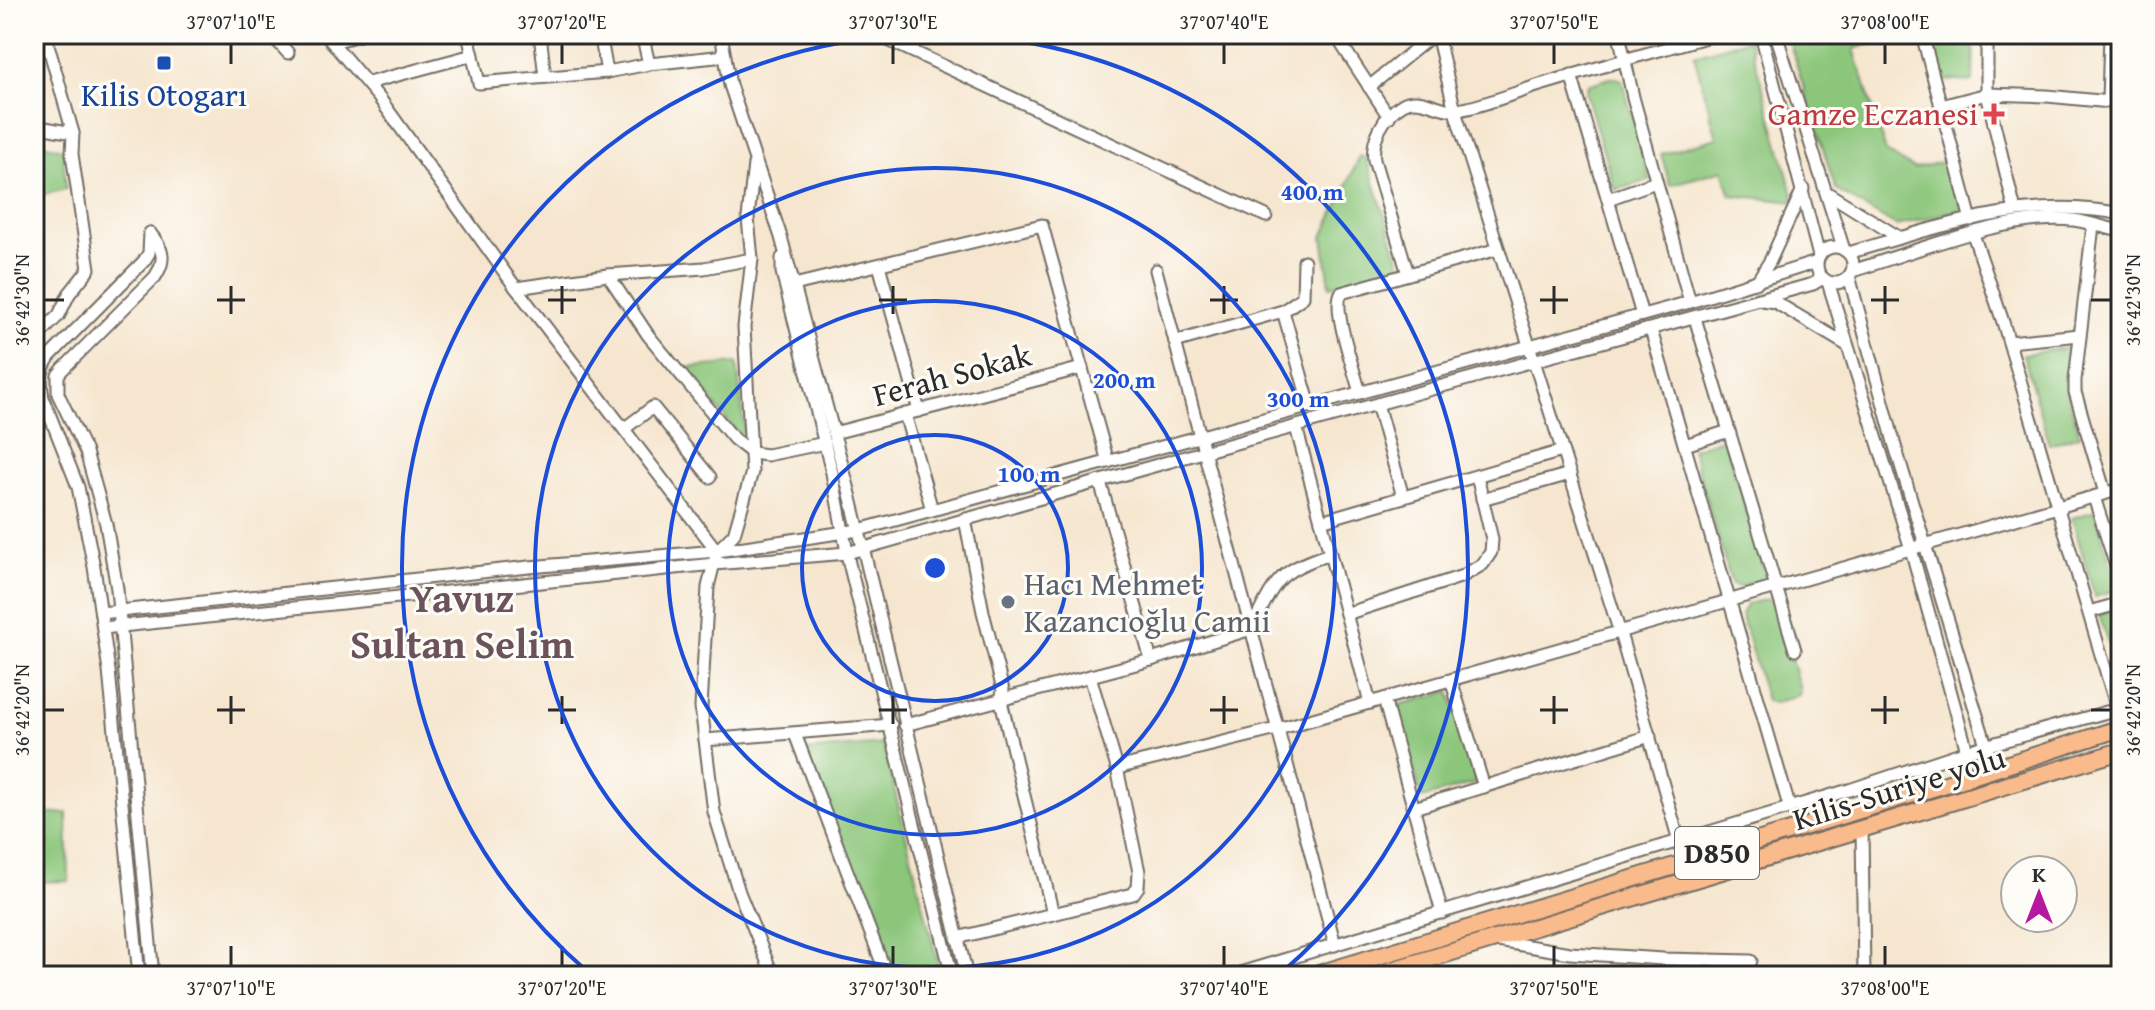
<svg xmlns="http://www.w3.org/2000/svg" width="2155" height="1010" font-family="'Gentium Book Plus',serif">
<rect width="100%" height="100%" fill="#fdfcf7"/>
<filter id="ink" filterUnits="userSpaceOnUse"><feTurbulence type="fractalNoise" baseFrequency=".0125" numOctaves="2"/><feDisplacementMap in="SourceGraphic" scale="16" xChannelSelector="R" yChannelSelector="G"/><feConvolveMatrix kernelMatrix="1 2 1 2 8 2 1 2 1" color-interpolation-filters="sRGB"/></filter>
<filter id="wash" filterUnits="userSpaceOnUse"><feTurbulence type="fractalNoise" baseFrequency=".006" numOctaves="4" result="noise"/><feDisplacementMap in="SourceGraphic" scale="32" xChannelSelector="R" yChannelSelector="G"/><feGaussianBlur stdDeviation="1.8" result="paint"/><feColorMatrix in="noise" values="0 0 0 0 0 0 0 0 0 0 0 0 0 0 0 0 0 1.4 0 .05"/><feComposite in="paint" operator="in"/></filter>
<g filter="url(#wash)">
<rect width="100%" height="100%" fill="#f6e6cf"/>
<g fill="#8bc67a" stroke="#5b7852" stroke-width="2">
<path d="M1787,34h113l-46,15 32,103 28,17 35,-9 13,49 -66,17 -60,-36z"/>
<path d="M1931,34h43l-1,48 -32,-2z"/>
<path d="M1749,39l46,163 -64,-7 -8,-25 -53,15 -9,-31 56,-16 -23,-83z"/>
<path d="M1613,77l9,3 28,100 -35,10 -29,-97 2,-8z"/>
<path d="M43,144l20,5 3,40 -32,8v-51z"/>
<path d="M1360,156l6,2 34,104 -1,5 -69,19 -7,-49z"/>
<path d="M2073,347l-7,45 14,43 -31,9 -26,-90z"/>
<path d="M737,363l8,73 -4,1 -57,-69z"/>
<path d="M1724,438l41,135 -3,6 -22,8 -8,-2 -40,-136z"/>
<path d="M2095,511l23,79 -23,7 -23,-79z"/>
<path d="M1767,599l7,3 26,87 -1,6 -25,8 -8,-2 -25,-87 6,-10z"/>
<path d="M2121,608v36l-12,3 -10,-33z"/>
<path d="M1450,691l26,92 -54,15 -27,-92z"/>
<path d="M883,744l58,232h-45l-92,-225z"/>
<path d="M67,813l2,68 -35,1v-67z"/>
</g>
</g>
<g filter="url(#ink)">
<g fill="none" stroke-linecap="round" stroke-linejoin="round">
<g stroke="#726c64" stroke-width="15">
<g id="minor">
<path d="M271,34l17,19"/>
<path d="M325,34l55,65 136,189 201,263"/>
<path d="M468,34l11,49 128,-11 42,-8 76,-8"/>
<path d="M540,34l5,43"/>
<path d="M600,34l7,38"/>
<path d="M642,34l7,30"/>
<path d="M721,34l9,51 51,152 69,257 117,482"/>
<path d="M875,34l391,182"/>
<path d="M1338,34l4,11 47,72"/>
<path d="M1437,34l18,77 165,522 59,208"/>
<path d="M1619,34l14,63 57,205"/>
<path d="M1761,34l58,222"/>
<path d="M1776,34l68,216"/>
<path d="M1922,34l49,186"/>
<path d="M1987,34v60l28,117"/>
<path d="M333,42l30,-8"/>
<path d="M1571,75l71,240"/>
<path d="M368,83l105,-28"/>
<path d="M1369,87l65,-53"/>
<path d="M2108,102l2,-68"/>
<path d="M1941,106l46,-12 60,2 74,7"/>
<path d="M34,126l39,7"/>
<path d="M754,164l-6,54 4,41 -8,68 8,145 -18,62 -17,17 -9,36 -7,120 13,105 25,80 34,84"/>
<path d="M1826,192l74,46"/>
<path d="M1608,199l48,-17"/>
<path d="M2093,225l-18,155v12l30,101"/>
<path d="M150,233c13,16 17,26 5,44l-92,92 -5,6v19l28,58 20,72 11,65 36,387"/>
<path d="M1973,234l30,88 114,387"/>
<circle cx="1835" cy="265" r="18"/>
<path d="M1848,253c91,-26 178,-58 273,-39"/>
<path d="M782,258v14l50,201 17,90 103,413"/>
<path d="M879,265l40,146"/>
<path d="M1156,270l179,675"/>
<path d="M1852,271c63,-19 156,-58 221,-51 16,2 32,8 48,11"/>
<path d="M1408,274l-34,-114c-3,-21 10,-45 29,-56 17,-10 37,8 54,6 21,-2 60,-18 83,-25 59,-18 118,-35 177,-51"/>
<path d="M608,275l40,60 86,104 18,14 15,2 58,-12"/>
<path d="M1849,276l46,170 91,299 4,12 9,10"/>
<path d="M1828,282l83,267 56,202 -5,28"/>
<path d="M1756,283l14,-22 33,-72"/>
<path d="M794,285l248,-60 66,237"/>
<path d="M516,288l92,-13 96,-7 48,-9"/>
<path d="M1762,300l13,2 72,43"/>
<path d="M1283,311l27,95"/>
<path d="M1695,318l100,332"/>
<path d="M1651,330l138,476"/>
<path d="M34,340l25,-25 10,-21 20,-25 -17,-115 1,-21 -28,-99"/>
<path d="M1175,342l108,-31 20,-14 1,-36"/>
<path d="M2009,342l71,-7"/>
<path d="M1360,393c-5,-21 -28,-83 -19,-100l157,-44"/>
<path d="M1377,404l26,93"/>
<path d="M905,414l27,96"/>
<path d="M1296,427l74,276"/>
<path d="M625,428l28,-21 57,70"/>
<path d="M834,433l248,-65"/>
<path d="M1685,445l44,-14"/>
<path d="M1100,482l51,178"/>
<path d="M2094,497l27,85"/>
<path d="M1482,499l88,-25"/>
<path d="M965,519l18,93 20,78 -2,11 52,213"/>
<path d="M1321,521l241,-70"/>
<path d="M2089,612l32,-9"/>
<path d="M101,613l428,-46 188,-16 142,-21 831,-228 127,-40"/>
<path d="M1346,614l117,-38 20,-12 8,-12 1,-13 -15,-63"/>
<path d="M103,628l611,-64 133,-11 356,-101 610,-168 10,-6"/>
<path d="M1451,680l33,107"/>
<path d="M1384,699l58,214"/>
<path d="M905,725l246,-65 100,-31c25,-48 25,-58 79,-75"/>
<path d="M795,734l92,242"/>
<path d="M705,740l186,-15"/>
<path d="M1117,768l168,-41 836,-238"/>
<path d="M1414,808l236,-72"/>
<path d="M1862,828l2,148"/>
<path d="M957,938l176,-44 5,-7 1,-15 -22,-104 -27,-92"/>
<path d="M1498,941l72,12 93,6 88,2"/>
<path d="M139,976l-30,-305 -15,-104 -16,-80 -35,-89c-3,-16 -3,-28 7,-42l94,-95 5,-8 1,-20"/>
<path d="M1230,976l619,-186 118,-39 154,-43"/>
</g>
</g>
<g stroke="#726c64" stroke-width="20">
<g id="highway">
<path d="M1312,976l650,-197 159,-51"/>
<path d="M1372,976l749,-225"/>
</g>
</g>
<use href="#minor" stroke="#fff" stroke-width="11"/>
<use href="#highway" stroke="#fabb8c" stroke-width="16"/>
</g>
</g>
<path fill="none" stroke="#2b2b2b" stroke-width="3" d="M231,44v20M562,44v20M893,44v20M1224,44v20M1554,44v20M1885,44v20M231,286v28M562,286v28M893,286v28M1224,286v28M1554,286v28M1885,286v28M44,300h20M217,300h28M548,300h28M879,300h28M1210,300h28M1540,300h28M1871,300h28M2091,300h20M231,696v28M562,696v28M893,696v28M1224,696v28M1554,696v28M1885,696v28M44,710h20M217,710h28M548,710h28M879,710h28M1210,710h28M1540,710h28M1871,710h28M2091,710h20M231,946v20M562,946v20M893,946v20M1224,946v20M1554,946v20M1885,946v20"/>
<g fill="none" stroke="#1d4ed8" stroke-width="4">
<circle cx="935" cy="568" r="133"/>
<circle cx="935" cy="568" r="267"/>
<circle cx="935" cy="568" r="400"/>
<path d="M589 973A533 533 0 1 1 1281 973"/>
</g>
<rect fill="#1a4fb4" stroke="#fdfcf7" stroke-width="3" x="156" y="55" width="16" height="16" rx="4"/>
<path fill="#e0444e" stroke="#fdfcf7" stroke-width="3" d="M1990 102h8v8h8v8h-8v8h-8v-8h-8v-8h8z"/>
<circle fill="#6b7280" stroke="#fdfcf7" stroke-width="3" cx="1008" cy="602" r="8"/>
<g text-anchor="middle" stroke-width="6" stroke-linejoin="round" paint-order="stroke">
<rect fill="#fdfcf7" stroke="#6a6a68" stroke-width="2" x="1675" y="827" width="84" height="52" rx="6"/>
<g font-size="30" font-weight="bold" fill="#2b2b2b">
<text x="1717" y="863">D850</text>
</g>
<g font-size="32" fill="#164399" stroke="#fdfcf7">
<text x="164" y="106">Kilis Otogarı</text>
</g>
<g font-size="32" fill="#be3a42" stroke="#fdfcf7" text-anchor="end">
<text x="1978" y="125">Gamze Eczanesi</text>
</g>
<g font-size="32" fill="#2b2b2b" stroke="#fdfcf7">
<text transform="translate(952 375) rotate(-15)" y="11">Ferah Sokak</text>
<text transform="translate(1899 788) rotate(-17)" y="11">Kilis-Suriye yolu</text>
</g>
<g font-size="32" fill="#5b616d" stroke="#fdfcf7" text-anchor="start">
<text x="1024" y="595">Hacı Mehmet<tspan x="1024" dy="37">Kazancıoğlu Camii</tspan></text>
</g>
<g font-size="40" font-weight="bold" fill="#6c525a" stroke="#fdfcf7">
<text x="462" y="612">Yavuz<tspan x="462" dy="46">Sultan Selim</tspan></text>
</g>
</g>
<circle cx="935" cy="568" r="12" fill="#1d4ed8" stroke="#fdfcf7" stroke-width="4"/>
<g font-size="24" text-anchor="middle" font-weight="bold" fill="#1d4ed8" stroke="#fdfcf7" stroke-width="6" stroke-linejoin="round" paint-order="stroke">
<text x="1312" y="200">400 m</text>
<text x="1124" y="388">200 m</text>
<text x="1298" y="407">300 m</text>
<text x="1029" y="482">100 m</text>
</g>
<rect width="2155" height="1010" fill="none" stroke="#fdfcf7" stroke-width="88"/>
<g transform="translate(2039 894)"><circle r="38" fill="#fdfcf7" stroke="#a9a8a5" stroke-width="2"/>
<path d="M0-6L14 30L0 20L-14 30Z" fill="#b5179e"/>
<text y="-12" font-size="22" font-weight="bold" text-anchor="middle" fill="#2b2b2b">K</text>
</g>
<rect x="44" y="44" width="2067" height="922" fill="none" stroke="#2b2b2b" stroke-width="3"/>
<g font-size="20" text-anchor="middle" fill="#2b2b2b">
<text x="231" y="29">37°07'10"E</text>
<text x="562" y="29">37°07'20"E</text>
<text x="893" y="29">37°07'30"E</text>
<text x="1224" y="29">37°07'40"E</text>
<text x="1554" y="29">37°07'50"E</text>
<text x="1885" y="29">37°08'00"E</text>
<text transform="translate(22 300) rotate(-90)" y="7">36°42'30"N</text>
<text transform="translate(2133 300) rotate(-90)" y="7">36°42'30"N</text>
<text transform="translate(22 710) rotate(-90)" y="7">36°42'20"N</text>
<text transform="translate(2133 710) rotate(-90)" y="7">36°42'20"N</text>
<text x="231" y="995">37°07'10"E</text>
<text x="562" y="995">37°07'20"E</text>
<text x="893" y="995">37°07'30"E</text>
<text x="1224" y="995">37°07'40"E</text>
<text x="1554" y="995">37°07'50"E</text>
<text x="1885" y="995">37°08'00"E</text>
</g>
</svg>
